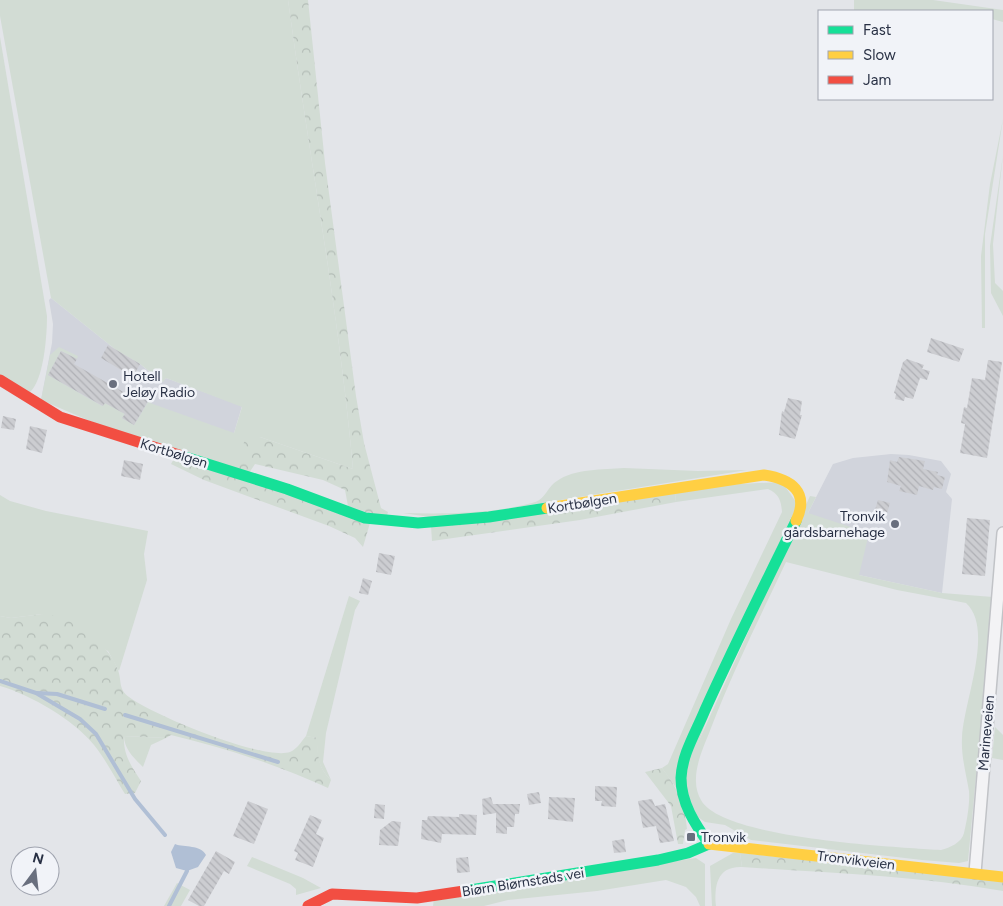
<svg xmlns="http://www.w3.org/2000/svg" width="1003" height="906" font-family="Figtree,sans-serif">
<defs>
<pattern id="forest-crowns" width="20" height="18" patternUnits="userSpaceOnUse" patternTransform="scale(1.25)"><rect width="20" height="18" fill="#d2dcd4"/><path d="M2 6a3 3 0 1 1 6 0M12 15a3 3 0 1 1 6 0" fill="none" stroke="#b4bdb7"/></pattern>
<pattern id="building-back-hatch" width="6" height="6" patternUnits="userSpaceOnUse" patternTransform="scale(1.25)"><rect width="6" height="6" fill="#cccdd1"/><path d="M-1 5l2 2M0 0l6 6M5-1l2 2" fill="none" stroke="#afb0b5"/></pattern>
</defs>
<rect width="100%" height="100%" fill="#e3e5e9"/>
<g fill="#d1d4dc">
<path d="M51,298l65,52 24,14 22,18 4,-4 76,28 -8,27 5,21 -198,-54 11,-57 1,-19 -4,-24z"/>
<path d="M891,454l18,1 32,6 10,13 -5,18 6,7 -10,94 -83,-18 -51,-62 25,-49 20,-6z"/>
</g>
<g fill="#d2dcd4" fill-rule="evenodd">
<path d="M0,0h288c21,156 51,312 65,469l-93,-32 -23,33 -126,-40 -70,-30 9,-45 9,-8 19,9 -1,3 -16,-8 -13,24 54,31 3,-3 20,11 -3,4 12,7 19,-31 3,1 -6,8 84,30 8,-26 -76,-29 -3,4 -23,-18 -24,-14 -65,-52 -51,-282z"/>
<path d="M854,0h79l70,10v12l-11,-3v-8h-138z"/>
<path d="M0,37l47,279c0,19 -3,65 -18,77l-29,-17z"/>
<path d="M1003,119l-18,115v94h-3l-1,-72 9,-72z"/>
<path d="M1003,155l-10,89 2,39 8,8v25l-12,-23 -1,-47z"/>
<path d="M624,468l74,3 49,-1 -304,49 -40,-6c42,1 88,1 129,-10 14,-3 14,-15 25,-22 18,-13 46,-11 67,-13z"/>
<path d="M782,482l16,23 -40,83 -79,204 -17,-24 6,-4 63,-145 51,-107c-1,-12 -3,-18 -14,-23l-92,13 -1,-9 45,-8z"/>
<path d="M0,495l10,6 36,10 102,20 -4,23 3,26 -28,91 -11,-20 -66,-37 -31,4 -11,-2z"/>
<path d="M810,496l6,1 -8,16 61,20 -10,42 83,18 51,4 -25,264 -9,2 -37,-3 -171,-20 -26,-15 -20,-3 -7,-5 -13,-27 1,-21zM786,562l111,28 69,13c29,26 -3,100 -4,135 -1,18 4,35 7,53 1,12 -2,30 -5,42 -2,9 -14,15 -23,17 -44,-3 -219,-11 -240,-50 -3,-5 -5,-12 -5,-18 -1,-18 9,-38 15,-54 22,-57 49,-111 75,-166z"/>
<path d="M349,596l11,5 -5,9 -29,123 -3,29 8,18c-13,-12 -14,-24 -14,-42l-11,-2z"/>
<path d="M995,727l8,8v25l-11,-2z"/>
<path d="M124,736l42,2 -15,7 -8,22c-9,-9 -19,-18 -19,-31z"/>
<path d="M733,853h7l2,14c-25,-1 -28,19 -26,39h-4l-2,-40z"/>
<path d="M252,857l51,21 18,10 -25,7v-6l-6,-5 -43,-18z"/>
<path d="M696,858l9,6v42h-5l-4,-9 -10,-10 -20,-7 -69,11 -89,9 -24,6h-51l1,-8z"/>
<path d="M177,883l13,7 -9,16h-17z"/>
</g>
<g fill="url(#forest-crowns)">
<path d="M288,0h20l17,163 31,233 8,47 17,65 7,4 -2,7 -38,-13 -3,-16 -22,-10 -68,-16 -6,9 -12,-3 2,-16 6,-14 15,-3 93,32c-14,-157 -44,-313 -65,-469z"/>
<path d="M176,455l194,68 -7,24 -8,-9 -26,-12 -125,-46 -33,-16z"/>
<path d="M675,493l1,9 -96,18 -148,21 -1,-15z"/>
<path d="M42,614c6,1 13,1 19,3 21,8 50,31 57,53 4,11 0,19 11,27 24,18 134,64 161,55 7,-3 11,-10 16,-16l12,2c-1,17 0,30 13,42l-3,8c-50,-23 -103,-40 -157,-53l-5,3 -42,-2c-1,18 7,30 17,45l-6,12 -10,1c-10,-16 -19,-34 -31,-49 -20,-25 -63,-50 -94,-59v-70l11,2z"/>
<path d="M662,768c15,19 23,37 25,61l-2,1 -2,14h-5l-7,-38 -26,-34z"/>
<path d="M740,853l263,27v11c-86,-15 -174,-18 -261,-24z"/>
</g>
<path fill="#b0bfd5" d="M175,844c10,4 25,0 31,11l-8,12 -11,4 -11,-3 -5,-16z"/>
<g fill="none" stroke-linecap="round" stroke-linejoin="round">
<g stroke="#b0bfd5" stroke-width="4">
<path d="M0,681l36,12 44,26 16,15 39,65 30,36"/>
<path d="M37,693l20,1 48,15"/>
<path d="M125,715l153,47"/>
<path d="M169,906l18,-35"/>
</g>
</g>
<g fill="url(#building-back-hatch)">
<path d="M931,338l33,11 -5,13 -32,-10z"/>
<path d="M108,345l32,19 -7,13 -32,-19z"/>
<path d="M61,351l16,8 -3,5 60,34 2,-4 12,7 -14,24 -12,-7 3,-4 -20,-11 -2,3 -55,-31z"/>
<path d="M907,359l17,6 -2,4 8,2 -3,9 -7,-2 -7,21 -8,-2 -1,4 -9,-2 1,-5 -2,-1 9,-31z"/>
<path d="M988,360l14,2 -15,96 -27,-5 5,-29 -4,-1 3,-16 3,1 5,-30 13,2z"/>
<path d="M788,398l14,3 -2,14h2l-7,24 -16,-4 3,-24 2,1z"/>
<path d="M3,416l13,3 -2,11 -13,-2z"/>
<path d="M30,426l17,4 -5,23 -16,-4z"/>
<path d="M899,457l26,4 -2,8 15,3 -1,3 8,2 -3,12 -8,-2 -1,3 -14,-4 -2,9 -18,-4 2,-5 -14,-4 3,-22 7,2z"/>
<path d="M124,460l19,4 -3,16 -19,-4z"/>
<path d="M878,500l12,3 -6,20 -12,-3z"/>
<path d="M967,518l23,2 -5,56 -23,-2z"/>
<path d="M379,553l16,3 -4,19 -15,-3z"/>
<path d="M363,578l9,3 -4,14 -9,-2z"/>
<path d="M595,786l22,1 -1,20 -15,-1 1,-5h-7z"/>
<path d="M539,792l2,11 -12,2 -2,-11z"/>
<path d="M491,797l2,7h27l-1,10h-4l-1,13h-7v7l-11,-1v-20l-13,2 -1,-16z"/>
<path d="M549,797l26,1 -2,24 -25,-3z"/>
<path d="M652,799l3,7 10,-2 9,37 -14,2 -4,-17 -13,2 -5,-27z"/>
<path d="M248,801l20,8 -14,35 -21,-8z"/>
<path d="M375,804l10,1 -1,14 -10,-1z"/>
<path d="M459,814l18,1 -1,20 -34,-1 -1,9 -20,-4 1,-19h5l1,-4 31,1z"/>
<path d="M310,815l12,5 -6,14 8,4 -11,29 -18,-7 3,-7 -4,-2z"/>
<path d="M392,821l9,1 -3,24 -19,-1 1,-15z"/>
<path d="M624,839l2,13 -12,1 -2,-12z"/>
<path d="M216,851l19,11 -6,12 -5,-3 -20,35h-5l-11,-6z"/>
<path d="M468,857l2,15 -13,1 -1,-15z"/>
</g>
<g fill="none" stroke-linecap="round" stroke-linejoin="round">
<g stroke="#c1c3c7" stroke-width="14">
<path id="street" d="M975,873l28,-340"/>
</g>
<use href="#street" stroke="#f3f3f5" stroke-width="11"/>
<g stroke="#16e098" stroke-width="11">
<path d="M182,456l105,33 78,29 53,5 71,-6 58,-9"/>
<path d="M709,844c-14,-20 -28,-41 -28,-66 1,-24 15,-46 24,-68 29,-64 60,-126 91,-189"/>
<path d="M464,891l194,-31 30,-7 21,-9"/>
</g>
<g stroke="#ffcf43" stroke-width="11">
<path d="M547,508l217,-33c27,4 46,17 32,46"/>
<path d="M709,844l294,33"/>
</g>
<g stroke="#f24e42" stroke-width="11">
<path d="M0,380l60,37 122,39"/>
<path d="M308,906l24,-12 85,4 47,-7"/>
</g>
</g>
<g fill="#696f7e" stroke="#f1f3f8" stroke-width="2">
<circle cx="113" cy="384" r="5"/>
<circle cx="895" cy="524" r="5"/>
<rect x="686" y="832" width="10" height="10" rx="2.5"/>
</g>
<g text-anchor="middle" stroke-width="5" stroke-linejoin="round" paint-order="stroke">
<g font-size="14" fill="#283044" stroke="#f1f3f8" text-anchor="start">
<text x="123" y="381">Hotell<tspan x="123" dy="16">Jeløy Radio</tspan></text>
<text x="885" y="521" text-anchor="end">Tronvik<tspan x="885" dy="16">gårdsbarnehage</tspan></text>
<text x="701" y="842">Tronvik</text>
</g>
<g font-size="14" fill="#283044" stroke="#f1f3f8">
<text transform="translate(174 453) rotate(17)" y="5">Kortbølgen</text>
<text transform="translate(582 503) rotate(-9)" y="5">Kortbølgen</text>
<text transform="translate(986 733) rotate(-85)" y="5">Marineveien</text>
<text transform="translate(856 860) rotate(7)" y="5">Tronvikveien</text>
<text transform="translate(523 882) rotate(-9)" y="5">Biørn Biørnstads vei</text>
</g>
</g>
<rect x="818" y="10" width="175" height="90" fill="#f1f3f8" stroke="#a1a5b0"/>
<rect x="828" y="26" width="25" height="8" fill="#16e098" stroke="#a1a5b0"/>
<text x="863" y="35" font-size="15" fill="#283044">Fast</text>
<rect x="828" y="51" width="25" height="8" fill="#ffcf43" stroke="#a1a5b0"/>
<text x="863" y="60" font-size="15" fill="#283044">Slow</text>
<rect x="828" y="76" width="25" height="8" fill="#f24e42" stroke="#a1a5b0"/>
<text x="863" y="85" font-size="15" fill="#283044">Jam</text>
<g transform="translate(35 871) rotate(15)"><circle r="24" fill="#f1f3f8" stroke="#a1a5b0"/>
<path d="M0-4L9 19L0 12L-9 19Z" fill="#696f7e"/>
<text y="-8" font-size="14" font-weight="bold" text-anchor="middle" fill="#283044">N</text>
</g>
</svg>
